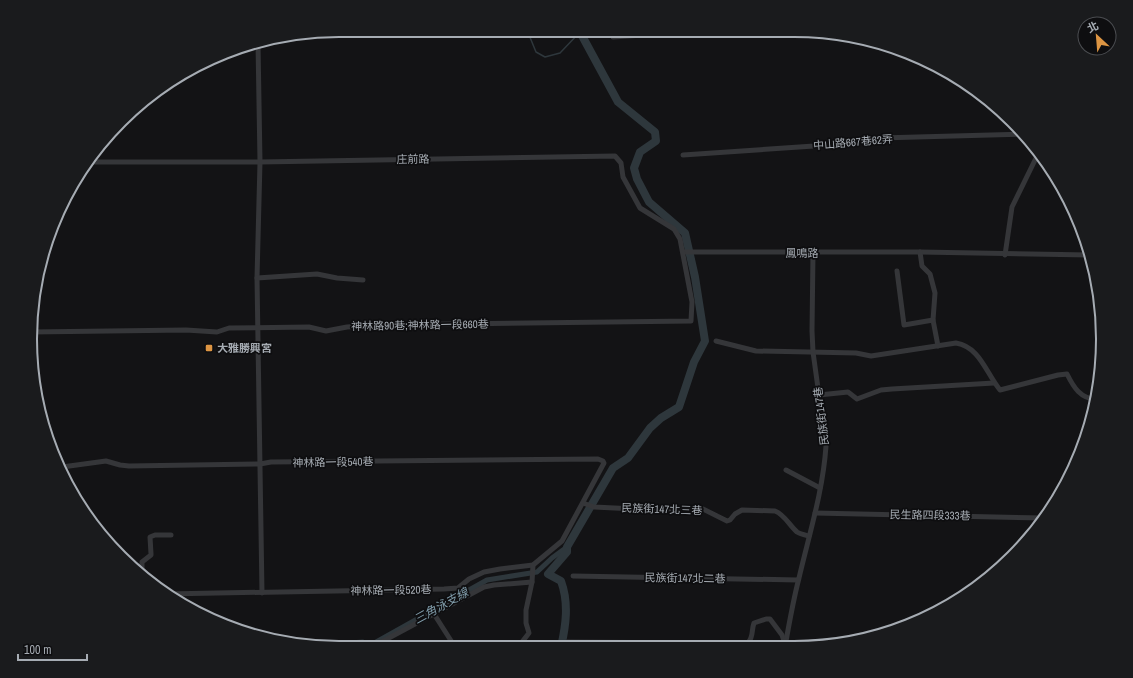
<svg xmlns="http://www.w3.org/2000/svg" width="1133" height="678" font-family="'Archivo Narrow','Noto Sans TC',sans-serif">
<rect width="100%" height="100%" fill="#131315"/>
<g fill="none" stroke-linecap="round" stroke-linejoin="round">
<path stroke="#2e373c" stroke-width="1.5" d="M527,30l9,22 9,5 15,-4 20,-21"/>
<path stroke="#2e373c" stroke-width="5" d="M310,646l53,-4 6,4 118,-66 50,-8 15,-14 15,-11"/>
<path stroke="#2e373c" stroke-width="8" d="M561,647c5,-22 8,-44 0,-66l-13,-7 19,-22v-5l46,-79 15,-10 22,-30 11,-10 18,-11 15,-45 11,-21 -10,-64 -10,-44 -36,-31 -12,-23 -3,-11 6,-16 16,-11 -1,-9 -37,-30 -38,-70 1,-2"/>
<g stroke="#353639" stroke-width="5">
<path d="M613,37l91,-6"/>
<path d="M258,43l2,119 -3,116 5,315"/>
<path d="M683,155l131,-9 66,-8 144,-4"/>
<path d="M683,252h237l170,3"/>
<path d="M920,252l2,14 8,8 5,19 -2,27 5,26"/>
<path d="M1005,255l7,-48 26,-53v-3"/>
<path d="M897,271l7,54 29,-5"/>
<path d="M257,278l60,-4 20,4 26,2"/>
<path d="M31,332l155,-2 31,2 12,-4 80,-1 17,4 21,-4 29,-2 315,-4 1,-19 -12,-63 -6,-10 -34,-21 -17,-31 -2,-14 -6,-7 -355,6h-173"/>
<path d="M716,341l40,10 100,2 15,3 85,-13c24,4 30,30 44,47l58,-15 9,-1c7,14 13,24 30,26"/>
<path d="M819,395l29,-3 9,7 24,-9 11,-1 102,-6"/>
<path d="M62,467l44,-6 14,4 9,1 131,-2 11,-2 327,-3 5,2 1,2 -42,78 -29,24 -33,4 -16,3 -15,7 -11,9 -14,1 -279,5"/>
<path d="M786,470l34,18"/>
<path d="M583,503l11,4 41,2h68l24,12 3,-1 5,-6 7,-4 33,1c10,4 14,14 22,21 3,2 8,3 12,4"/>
<path d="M815,513l229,5"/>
<path d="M142,572v-10l9,-7v-1l-1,-17 5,-2h16"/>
<path d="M573,576l225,4"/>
<path d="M970,591l1,-4 8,-2"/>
<path d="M938,611l5,-2"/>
<path d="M434,614l21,33"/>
<path d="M567,642l135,1 9,4"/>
<path d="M372,647l112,-60 10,-2 38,-3"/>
<path d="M523,647l-1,-5 7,-9 -3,-10v-13l6,-28 1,-17"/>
<path d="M713,647l8,-3 27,-1c6,-7 3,-12 6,-20l12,-4h4l12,16 3,9 77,-6"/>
<path d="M785,647c4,-23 8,-46 14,-69 10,-43 24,-87 27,-132l-13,-94 -1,-21 1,-78"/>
</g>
</g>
<rect fill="#dd9543" stroke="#0e0e10" stroke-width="1.5" x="205" y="344" width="8" height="8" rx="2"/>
<g text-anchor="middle" stroke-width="3.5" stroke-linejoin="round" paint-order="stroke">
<g font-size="11" fill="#a6acb3" stroke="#0e0e10">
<text transform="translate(853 142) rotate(-5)" y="4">中山路667巷62弄</text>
<text transform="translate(413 159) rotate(-1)" y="4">庄前路</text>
<text x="802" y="257">鳳鳴路</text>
<text transform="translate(420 325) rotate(-1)" y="4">神林路90巷;神林路一段660巷</text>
<text transform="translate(821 416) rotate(-97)" y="4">民族街147巷</text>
<text transform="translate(333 462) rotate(-1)" y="4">神林路一段540巷</text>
<text transform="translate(662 509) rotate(2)" y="4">民族街147北三巷</text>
<text transform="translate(930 515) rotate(1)" y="4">民生路四段333巷</text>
<text transform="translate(685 578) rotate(1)" y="4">民族街147北二巷</text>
<text transform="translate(391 590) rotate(-1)" y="4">神林路一段520巷</text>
</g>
<g font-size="11" font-weight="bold" fill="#a6acb3" stroke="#0e0e10" text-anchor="start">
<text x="217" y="352">大雅勝興宮</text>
</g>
<g font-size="12" font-style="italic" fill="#819dab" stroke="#0e0e10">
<text transform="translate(441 606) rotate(-29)" y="4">三角泳支線</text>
</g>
</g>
<path d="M0 0H1133V678H0ZM339 37H794A302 302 0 0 1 1096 339V339A302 302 0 0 1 794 641H339A302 302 0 0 1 37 339V339A302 302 0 0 1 339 37Z" fill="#1a1b1d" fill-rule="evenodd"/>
<path fill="none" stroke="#a6acb3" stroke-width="2" d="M339 37H794A302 302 0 0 1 1096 339V339A302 302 0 0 1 794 641H339A302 302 0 0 1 37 339V339A302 302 0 0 1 339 37Z"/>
<g transform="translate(1097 36) rotate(334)"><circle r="19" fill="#0e0e10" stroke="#4b4d51"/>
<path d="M0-3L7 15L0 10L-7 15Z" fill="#dd9543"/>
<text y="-6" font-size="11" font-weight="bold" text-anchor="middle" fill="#a6acb3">北</text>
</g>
<path d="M18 654v6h69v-6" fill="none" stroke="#a6acb3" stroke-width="2"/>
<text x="24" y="654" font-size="12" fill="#a6acb3" stroke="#0e0e10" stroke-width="3" paint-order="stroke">100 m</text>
</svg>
